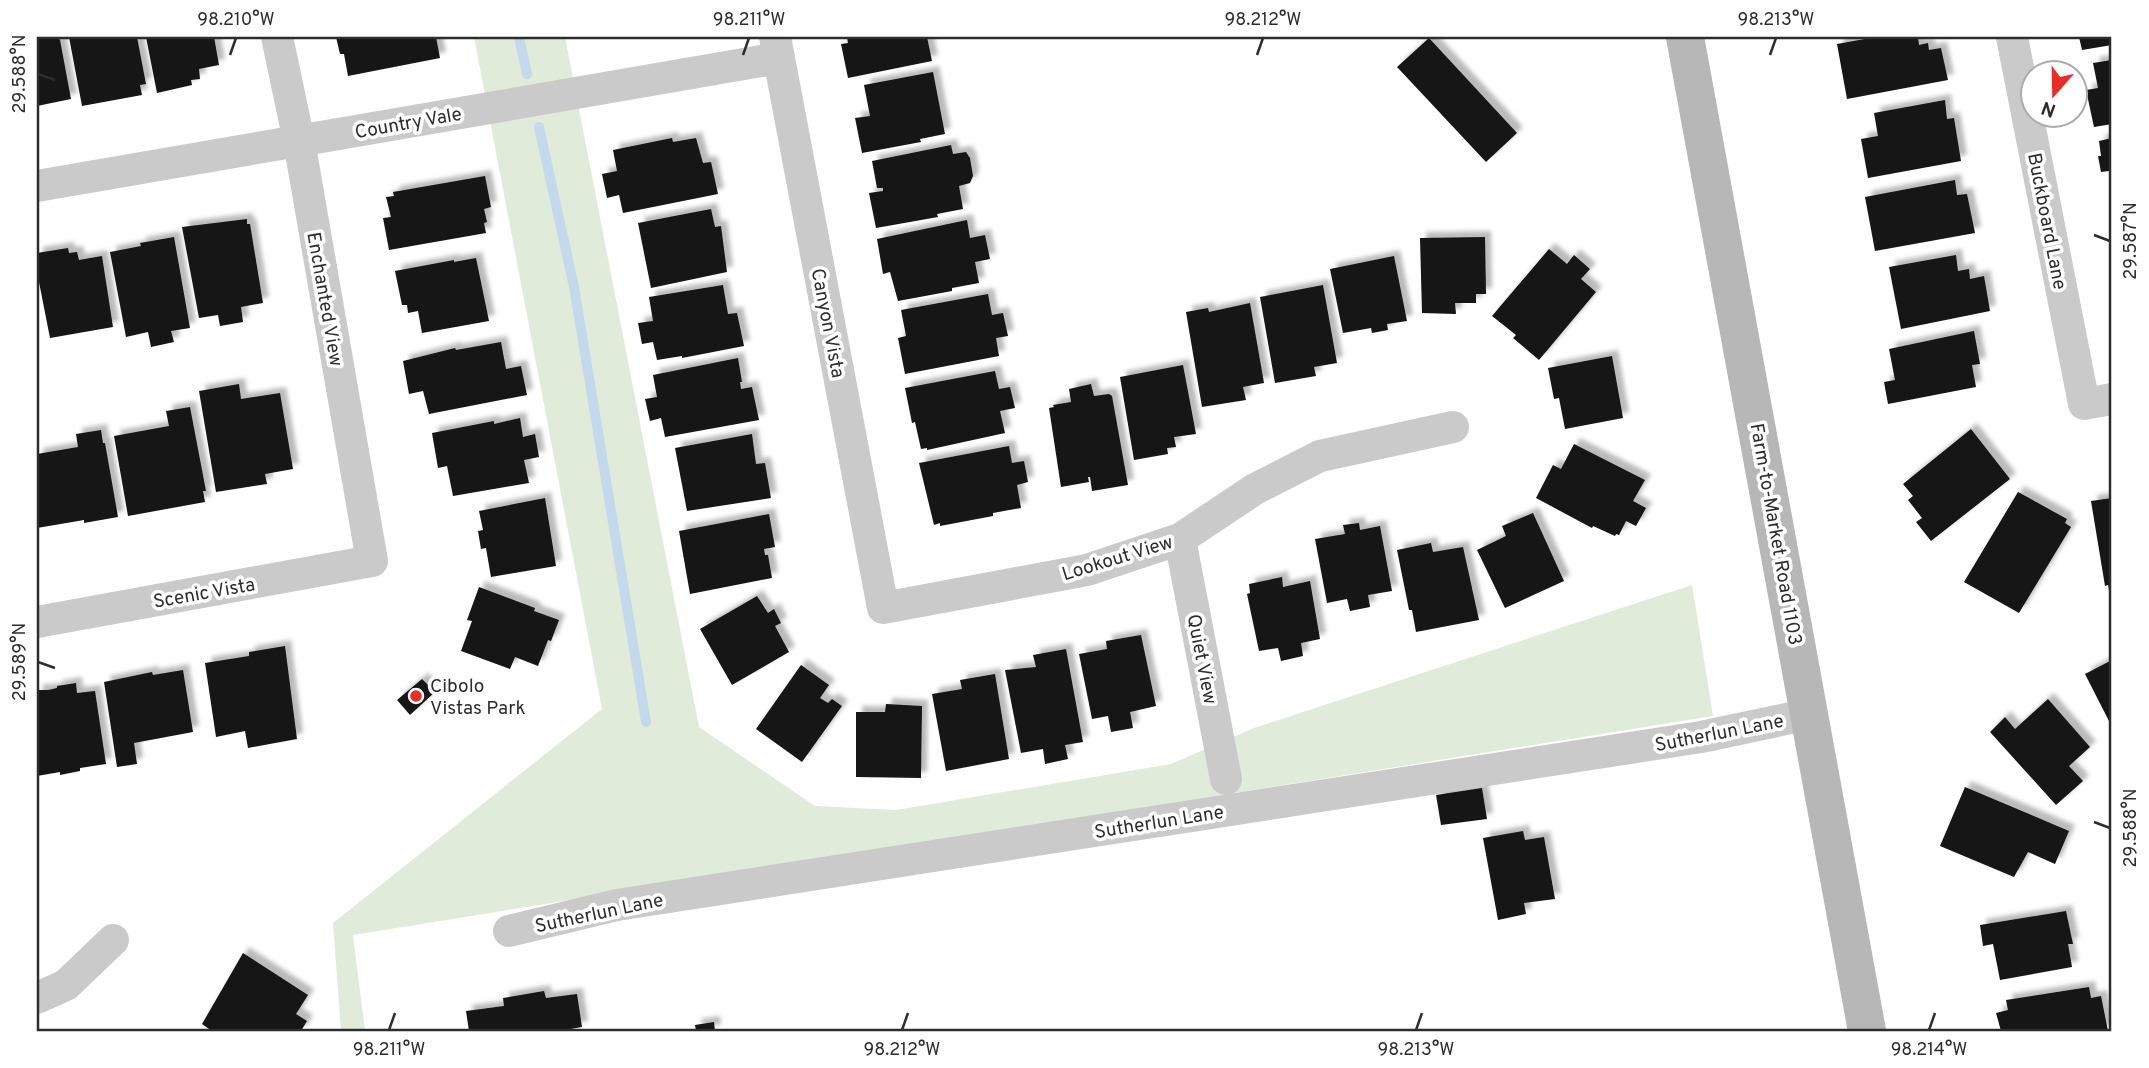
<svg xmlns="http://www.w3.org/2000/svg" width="2149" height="1068" font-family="Overpass,sans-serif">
<defs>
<filter id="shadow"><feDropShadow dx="6" dy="-6" stdDeviation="2" flood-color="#0004"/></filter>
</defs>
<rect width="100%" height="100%" fill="#fff"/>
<path fill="#e1ebd9" d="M474,37h91l134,690 116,79 81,4 275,-46 83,-36 438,-143 21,131 -1360,219 12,96h-24l-8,-108 269,-214z"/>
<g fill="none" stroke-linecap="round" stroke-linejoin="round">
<g stroke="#c5d9ec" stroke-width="10">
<path d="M519,37l8,37"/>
<path d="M539,127l35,160 72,435"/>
</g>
</g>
<g fill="#141414" filter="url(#shadow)">
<path d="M37,37h21l2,3 11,59 -34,7z"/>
<path d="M69,37h68l9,47 -6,1 2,10 -60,11z"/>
<path d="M146,37h68l5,28 -20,4 1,10 -9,1 1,5 -35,8z"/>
<path d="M336,37h100l4,21 -92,18 -4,-22h-4z"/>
<path d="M847,37h80l5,24 -84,17 -7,-34 7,-1z"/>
<path d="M1876,37h42l1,8 9,-2 1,7 12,-2 7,32 -101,19 -10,-55z"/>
<path d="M2079,37h33v8l-30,5z"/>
<path d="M1429,38l88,95 -31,29 -89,-95z"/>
<path d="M2112,60v64l-18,3 -8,-37 12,-2 -5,-25z"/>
<path d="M933,72l12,62 -25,5 1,3 -59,11 -7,-35 15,-2 -6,-31z"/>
<path d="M1945,100l2,19 7,-1 7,43 -93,17 -7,-39 17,-3 -4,-23z"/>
<path d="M672,138l1,4 23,-4 7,25 8,-1 7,32 -95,19 -4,-18 -12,3 -5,-24 15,-3 -4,-21z"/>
<path d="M2112,138v44h-1l-2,-11 -8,1 -3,-16h3l-2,-15z"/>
<path d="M951,145l2,9 13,-2 4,6 3,18 -3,7 -11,3 4,23 -26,5 1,3 -62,11 -7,-35 14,-2v-3h-6l-5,-27z"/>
<path d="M485,176l6,31 -7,2 3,13 -3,1 2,10 -97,17 -6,-32 8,-1 -5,-20 8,-1 -1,-4z"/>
<path d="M1955,180l2,15 10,-1 8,39 -100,18 -10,-54z"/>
<path d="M711,209l4,18 6,-1 6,46 -76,16 -13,-65z"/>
<path d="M247,219v5h3l13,79 -22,4 2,15 -23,4 -2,-11 -19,3 -17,-91z"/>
<path d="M967,220l3,18 15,-3 5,24 -15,3 4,21 -27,5v3l-54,10 -8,-29 -7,2 -6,-35z"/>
<path d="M174,237l16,91 -19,3 3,11 -23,5 -3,-15 -22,5 -16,-85 31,-6 -1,-3z"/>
<path d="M1485,237l1,57h-10v9h-21l1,11 -34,-1 -2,-75z"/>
<path d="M68,248l1,5 8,-1 2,8 23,-4 11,71 -63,11 -13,-66v-19z"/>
<path d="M1549,249l18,15 7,-9 16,14 -9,10 15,13 -57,68 -26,-22 3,-3 -24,-19z"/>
<path d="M1956,255l2,16 11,-2 1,10 14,-3 6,35 -89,18 -12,-62z"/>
<path d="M1394,256l13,65 -20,3 1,6 -16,3 -1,-5 -28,5 -13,-64z"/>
<path d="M476,258l13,63 -67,12 -4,-22 -10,2 -1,-8h-5l-7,-34 59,-11v2z"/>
<path d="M723,285l5,29 9,-1 7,33 -62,12v-2l-25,4 -4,-18 -11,2 -4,-21 15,-2 -4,-24z"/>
<path d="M1323,285l14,78 -23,4 2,9 -41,7 -15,-86z"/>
<path d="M988,294l4,21 11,-2 5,23 -12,2 3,18 -94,18 -7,-36 8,-2 -5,-26z"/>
<path d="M1250,303l14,80 -21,4 3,13 -44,7 -16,-95 22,-4 1,4z"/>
<path d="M1974,331l6,33 -8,1 4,22 -88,17 -4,-22 11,-2 -6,-31z"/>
<path d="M501,342l5,27 15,-3 6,29 -98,19 -6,-23 -14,3 -6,-33 52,-13 1,2z"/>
<path d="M1612,356l11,62 -58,11 -6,-31 -5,1 -6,-31z"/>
<path d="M738,358l4,24h-2l1,7 11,-2 7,33 -94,17 -4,-19 -11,3 -5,-22 12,-2 -4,-22z"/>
<path d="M1183,365l13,69 -22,3 2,10 -9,1 1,6 -34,6 -14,-83z"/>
<path d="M995,371l4,18 11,-2 5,21 -15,3 5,22 -78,17v-2l-6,1 -6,-27 -3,1 -7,-35z"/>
<path d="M239,384l2,15 39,-6 13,76 -28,5 2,10 -51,8 -17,-101z"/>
<path d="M1091,384l3,12 15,-2 3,2 16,89 -36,6 -2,-14h-2l1,5 -28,5 -12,-79 5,-1 -1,-2 18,-3 -2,-13z"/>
<path d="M190,407l16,84h-3l2,11 -77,14 -14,-80 55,-10 -3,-15z"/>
<path d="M520,418l3,19 12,-3 4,23 -15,3 5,23 -76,13 -6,-30 -9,2 -6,-35 62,-12v3z"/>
<path d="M1971,429l39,50 -79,62 -15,-19 6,-4 -14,-18 5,-4 -10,-12z"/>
<path d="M101,430l2,13h2l13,74 -34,6v-3l-47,8v-74l41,-7 -2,-13z"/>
<path d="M752,434l4,30 9,-1 6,35 -84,13 -12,-63z"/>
<path d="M1574,444l71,36 -12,21 13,7 -10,18 -10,-5 -7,14 -3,-1 -1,2 -22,-10 -1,2 -56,-30 17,-33 8,4z"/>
<path d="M1009,446l3,17 12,-2 4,21 -11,3 4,23 -28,5v3l-53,10v-3l-6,2 -15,-62z"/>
<path d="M2018,492l49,27 -2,4 6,4 -52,86 -55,-31z"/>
<path d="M545,498l11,68 -65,11 -5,-29 -5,1 -3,-18 5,-1 -4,-19z"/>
<path d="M2112,498v102h-1l-3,-15 -3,1 -14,-85z"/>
<path d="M1533,513l31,68 -59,27 -28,-58 29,-14 -4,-10z"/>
<path d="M769,514l6,33 -11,2 1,6h3l4,23 -82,16 -11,-63z"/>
<path d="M1359,523l1,7 20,-4 12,65 -24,4 2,12 -20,4 -3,-12 -20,4 -12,-64 30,-5 -2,-9z"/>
<path d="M1431,543l2,9 30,-5 16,73 -63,12 -4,-22h-3l-12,-60z"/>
<path d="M1282,577l1,10 27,-6 10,58 -19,4 2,13 -22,5 -3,-13 -19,3 -12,-57 3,-1 -1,-9z"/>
<path d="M479,587l56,21 -1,3 25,9 -8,21 -3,-1 -10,26 -23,-9 -5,12 -49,-18 11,-30 -5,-1z"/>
<path d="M757,596l11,17 6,-4 7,14 -6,3 14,26 -57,33 -32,-56z"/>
<path d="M1141,635l15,71 -26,6 3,16 -22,4 -3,-16 -16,3 -13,-65 28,-5 -1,-8z"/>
<path d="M285,646l12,93 -49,9 -3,-17 -29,6 -11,-74 44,-7v-4z"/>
<path d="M1066,649l17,93 -18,3 3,14 -23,5 -2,-15 -22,4 -16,-83 31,-3 -3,-12z"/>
<path d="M2112,660v67l-27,-53z"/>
<path d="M801,665l28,20 -9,13 8,5 4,-4 10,7 -40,56 -46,-33z"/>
<path d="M183,670l10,62 -59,11 3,21 -20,3 -13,-85 48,-10 1,3z"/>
<path d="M995,674l14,85 -63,12 -14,-77 30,-5 -2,-9z"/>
<path d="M422,679l13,13 -25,23 -13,-15z"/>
<path d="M76,683l1,10 18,-2 11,73 -26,4v3l-20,4v-3l-23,4v-86h11l9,-2v-2z"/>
<path d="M2048,699l42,48 -21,19 14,15 -27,24 -66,-73 15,-15 10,12z"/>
<path d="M886,704l36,2 -1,72 -65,-1v-65h29z"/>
<path d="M1965,787l104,44 -14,33 -27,-12 -14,25 -74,-31z"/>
<path d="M1482,788l5,31 -46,6 -5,-30z"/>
<path d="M1523,831l2,9 19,-3 11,62 -31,4 2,11 -28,6 -15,-82z"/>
<path d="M2066,911l7,33h-5l4,23 -72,13 -7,-36 -10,2 -3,-21z"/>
<path d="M243,953l65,42 -12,19 11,7 -6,10h-89l-10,-7z"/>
<path d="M2089,987l2,11 10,-2 7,35h-107l-5,-18 12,-3 -2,-10z"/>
<path d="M544,991l2,7 31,-4 5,33 -22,4h-91l-3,-20 38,-5 -1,-8z"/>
<path d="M714,1022l1,9h-19l-1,-6z"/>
</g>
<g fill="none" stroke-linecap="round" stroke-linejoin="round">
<g stroke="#cacaca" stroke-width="32">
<path d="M775,37l108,571 204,-38 93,-31 75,-50 65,-33 133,-29"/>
<path d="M2012,37l72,367 28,-5"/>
<path d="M37,186l742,-128"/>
<path d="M1180,539l46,240"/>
<path d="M37,622l335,-61 -73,-420 -22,-104"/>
<path d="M509,931l108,-26 1084,-168 109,-23"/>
<path d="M37,998l29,-13 47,-45"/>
</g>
<path stroke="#b7b7b7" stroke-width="38" d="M1685,37l182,994"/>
</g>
<path fill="none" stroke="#2d2d2d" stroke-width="2.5" d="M230,55l6,-17M743,55l6,-17M1257,55l6,-17M1770,55l6,-17M38,74l17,6M2094,235l16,6M38,662l17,6M2094,822l16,6M389,1030l6,-17M902,1030l6,-17M1416,1030l6,-17M1929,1030l6,-17"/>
<circle fill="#ea2c28" stroke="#fff" stroke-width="2.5" cx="416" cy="696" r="7"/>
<g text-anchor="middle" stroke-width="7" stroke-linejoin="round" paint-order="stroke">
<g font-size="19" fill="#2d2d2d" stroke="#fff">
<text transform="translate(408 122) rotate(-10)" y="7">Country Vale</text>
<text transform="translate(2048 221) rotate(79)" y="7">Buckboard Lane</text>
<text transform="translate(326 299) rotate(80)" y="7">Enchanted View</text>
<text transform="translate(829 323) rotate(79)" y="7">Canyon Vista</text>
<text transform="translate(1777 534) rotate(80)" y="7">Farm-to-Market Road 1103</text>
<text transform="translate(1117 557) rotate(-17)" y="7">Lookout View</text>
<text transform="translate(204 592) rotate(-10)" y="7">Scenic Vista</text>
<text transform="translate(1203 659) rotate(79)" y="7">Quiet View</text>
<text transform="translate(1719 732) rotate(-11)" y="7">Sutherlun Lane</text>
<text transform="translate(1159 821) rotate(-9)" y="7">Sutherlun Lane</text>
<text transform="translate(599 912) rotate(-12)" y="7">Sutherlun Lane</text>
</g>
<g font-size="19" fill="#2d2d2d" stroke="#fff" text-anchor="start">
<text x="430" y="692">Cibolo<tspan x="430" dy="22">Vistas Park</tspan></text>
</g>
</g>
<rect width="2149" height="1068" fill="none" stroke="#ffffff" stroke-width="77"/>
<g transform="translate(2054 94) rotate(200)"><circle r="33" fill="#ffffff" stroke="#ababab" stroke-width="2"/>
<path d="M0-5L12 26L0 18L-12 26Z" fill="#ea2c28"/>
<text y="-10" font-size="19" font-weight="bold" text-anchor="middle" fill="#2d2d2d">N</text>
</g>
<rect x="38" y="38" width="2072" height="992" fill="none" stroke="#2d2d2d" stroke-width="2.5"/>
<g font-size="18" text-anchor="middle" fill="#2d2d2d">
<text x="236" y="25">98.210°W</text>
<text x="749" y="25">98.211°W</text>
<text x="1263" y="25">98.212°W</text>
<text x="1776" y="25">98.213°W</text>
<text transform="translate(19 74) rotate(-90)" y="6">29.588°N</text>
<text transform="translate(2130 241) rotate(-90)" y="6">29.587°N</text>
<text transform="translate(19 662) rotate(-90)" y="6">29.589°N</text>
<text transform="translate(2130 828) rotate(-90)" y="6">29.588°N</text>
<text x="389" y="1055">98.211°W</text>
<text x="902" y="1055">98.212°W</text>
<text x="1416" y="1055">98.213°W</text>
<text x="1929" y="1055">98.214°W</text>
</g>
</svg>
